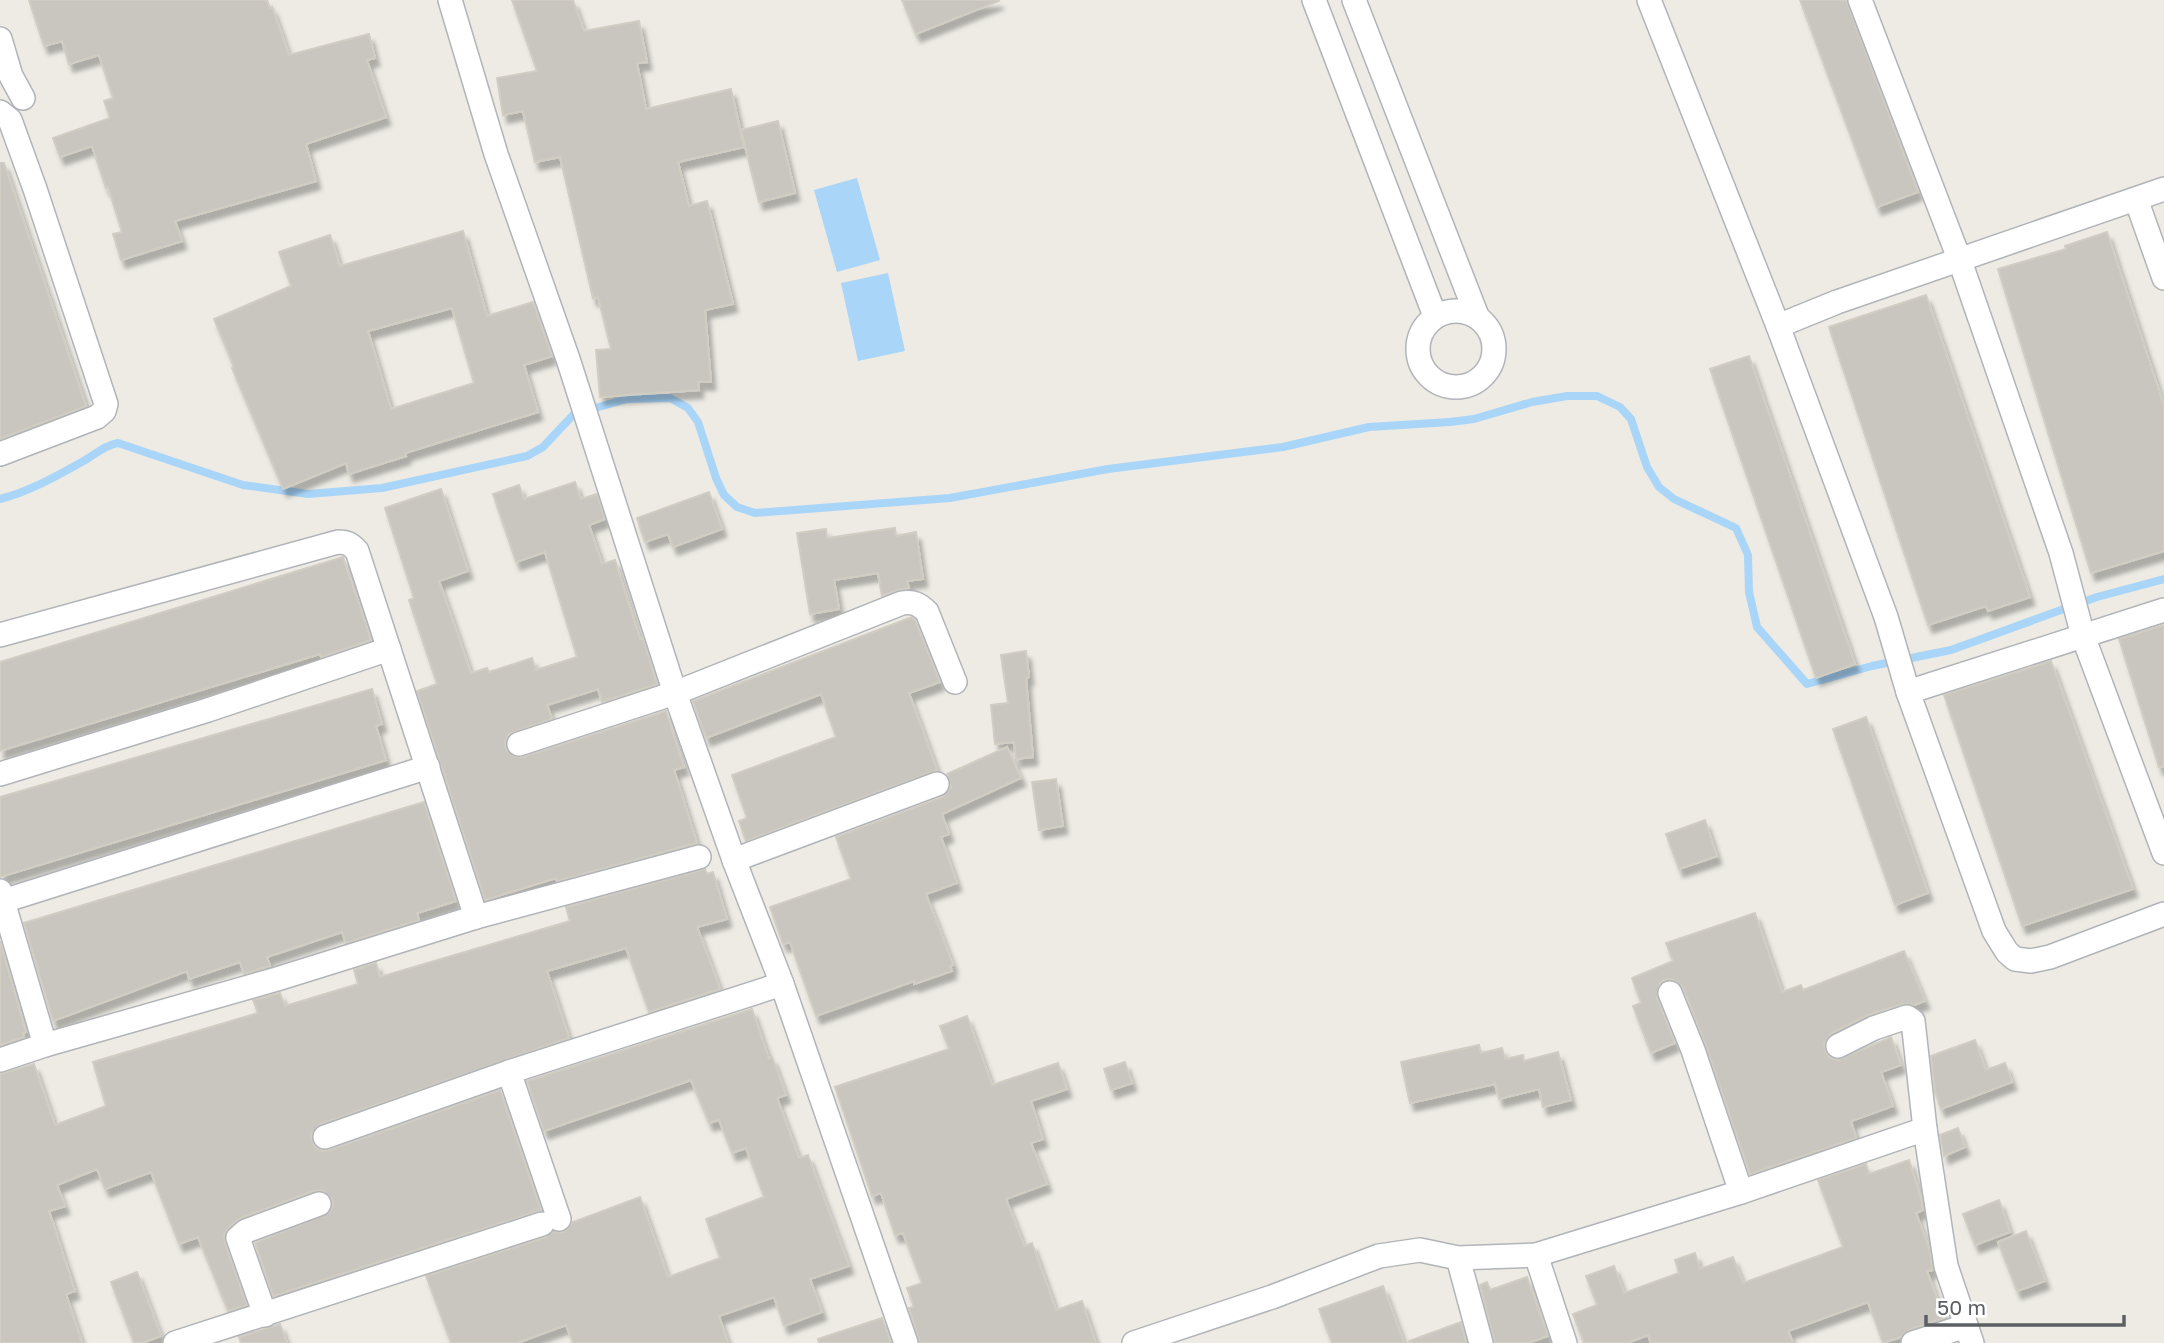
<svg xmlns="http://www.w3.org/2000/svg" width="2164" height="1343" font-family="'Golos Text',sans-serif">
<defs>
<filter id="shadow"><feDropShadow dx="4.5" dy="8" stdDeviation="2" flood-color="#0004"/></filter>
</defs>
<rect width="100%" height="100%" fill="#edebe4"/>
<g fill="#a9d5f8">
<path d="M857,178l23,82 -43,12 -23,-82z"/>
<path d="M888,273l17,78 -47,10 -17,-78z"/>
</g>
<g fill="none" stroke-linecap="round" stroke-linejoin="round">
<path stroke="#a9d5f8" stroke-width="8" d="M0,499c28,-7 55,-22 80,-36 14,-7 22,-17 38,-20l125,42 65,9 74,-6 145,-32 16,-9 31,-33 53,-15 43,-1 18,10 10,14 18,56 8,17 13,12 18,6 195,-15 158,-29 175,-22 86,-20 81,-5 24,-3 58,-17 35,-6h30l23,11 11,12 16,48 12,20 15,12 62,29 12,27 1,37 8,35 50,57 65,-18 79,-16 146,-53 67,-18"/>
</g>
<g fill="#c9c6c0" stroke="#d1cdc2" stroke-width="2" fill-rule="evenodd" filter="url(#shadow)">
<path d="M29,0h238l3,8 2,-1 17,48 80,-21 6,24 -8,2 19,57 -80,27 10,37 -141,40 7,20 -61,19 -8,-26 9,-2 -14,-45 -2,1 -14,-42 -32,11 -7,-19 57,-20 -6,-17 9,-3 -14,-43 -30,9 -7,-23 -18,5z"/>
<path d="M512,0h61l11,31 55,-10 8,41 -10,1 9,46 85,-20 13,58 -66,15 11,44 18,-5 26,103 -28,6 6,72h-13l1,8 -99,7 -4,-47 15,-1 -13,-52 -5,1 -33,-141 -25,5 -12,-51 -20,4 -6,-37 40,-7z"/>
<path d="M902,0h96l1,1 -83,33z"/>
<path d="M1800,0h46l72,192 -41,15z"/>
<path d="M778,121l17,72 -36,9 -18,-72z"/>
<path d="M0,163h4l82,243 -86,33z"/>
<path d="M463,231l24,85 46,-14 19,54 -28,9 14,47 -133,41 1,3 -57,18 -3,-11 -63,26 -51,-121 2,-1 -20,-48 77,-33 -12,-34 51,-17 10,31zM452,308l22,75 -83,26 -23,-78z"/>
<path d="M2107,232l57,174v145l-73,22 -93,-304 68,-20 -1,-3z"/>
<path d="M1926,295l104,302 -42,14 -2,-5 -58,19 -99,-298z"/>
<path d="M1749,356l106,308 -39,14 -106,-309z"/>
<path d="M575,482l6,17 16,-5 8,25 -16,6 13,39 13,-4 25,79 3,-1 14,46 -55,18 -4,-13 -51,16 5,14 -43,15 -4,8 1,7 9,8h8l143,-46 18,56 -10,3 23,73 -140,38 -1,-3 -71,22 -68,-209 20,-7 -28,-84 5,-2 -29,-90 56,-19 27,82 -29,10 32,92 16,-5 2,4 43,-14 4,12 41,-13 -32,-105 -29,10 -23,-68 26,-9 5,14z"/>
<path d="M709,492l13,37 -49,18 -5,-13 -23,8 -8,-24z"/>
<path d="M895,528l1,8 20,-4 7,47 -16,2 2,7 -12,2 -15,6 -4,-23 -44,7 5,29 -29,5 -13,-81 29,-4 1,9z"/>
<path d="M343,557l28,83 -50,17 -1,-3 -320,97v-89z"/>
<path d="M912,617l3,3 25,62 -31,11 28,77 -191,71 -7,-20 8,-3 -15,-43 104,-38 -15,-43 -115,44 -13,-37z"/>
<path d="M2164,625v141l-5,1 -40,-128z"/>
<path d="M1026,651l3,26 -3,1 7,79 -17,2 -2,-17 -19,2 -4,-39 17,-2 -7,-48z"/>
<path d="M2051,661l82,228 -111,37 -78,-231z"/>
<path d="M372,689l10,35 -6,2 10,34 -386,117v-80z"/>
<path d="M1866,717l62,176 -33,12 -62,-176z"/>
<path d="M1007,747l14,31 -79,36 7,20 -8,3 16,46 -31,11 27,71 -3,1 2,5 -38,13v-3l-98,35 -26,-74 -7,2 -13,-37 81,-28 -15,-42 107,-40 8,-10 -4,-13z"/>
<path d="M1056,779l7,47 -24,4 -7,-48z"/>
<path d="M424,802l32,99 -39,12 2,7 -73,23 -4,-11 -75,25 3,9 -26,8 -4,-12 -51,17 -2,-8 -134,50 -29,-98z"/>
<path d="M1705,820l12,36 -38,13 -13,-35z"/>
<path d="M705,869l2,5 6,-2 14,47 -30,8 23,62 -71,23 -23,-64 -79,23 22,67 -249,86 -9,10 1,7 3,6 7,4 8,-1 170,-60 41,120 -268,86 -18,-53 74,-30 4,-6 -1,-8 -10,-9 -8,1 -73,27 -13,10 -4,7 1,8 22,62 -19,6 -30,-74 -19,7 -28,-72 -46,17 -8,-20 -40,16 8,21 -16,5 26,80 -9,3 16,49h-82v-269l34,-10 21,61 51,-19 -13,-44 165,-49 -5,-13 27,-7 5,13 73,-22 -4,-14 22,-7 4,14 190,-56 -4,-14z"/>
<path d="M1755,913l27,79 19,-7 2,5 101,-39 21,50 -11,4 -11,-1 -35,11 -36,18 -8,11 2,9 5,5 7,2 53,-23 10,28 -20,7 12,34 -42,15 5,17 -106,36 -44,-128 -23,-59 -5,-5 -7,-3 -7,1 -5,5 -2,13 18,45 -24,10 -18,-47 8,-3 -9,-25 41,-17 -7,-18z"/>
<path d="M0,941l26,91 -3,1 1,4 -24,8z"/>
<path d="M752,1009l17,50 3,-2 14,38 -9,3 22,60 9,-3 41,111 -39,13 12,33 -38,14 -10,-29 -55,19 9,27h-155l-7,-18 -49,18h-66l-25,-67 120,-39 7,-6 11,1 9,-10 67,-25 28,80 52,-19 -14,-39 58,-22 -18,-49 -14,5 -13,-33 -10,3 -18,-43 -147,51 -17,-50z"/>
<path d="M967,1016l25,69 66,-22 9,26 -36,12 12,38 -12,4 16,41 -41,15 18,47 8,-3 24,67 26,-9 14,42h-176l-11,-35 5,-1 -7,-19 15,-5 -19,-50 -8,2 -14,-42 -9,3 -37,-109 114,-38 -9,-23z"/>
<path d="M1975,1040l11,30 19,-7 7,19 -71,27 -6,-17 -4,-36z"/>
<path d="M1479,1045l2,8 21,-5 3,11 18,-4 1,6 34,-9 13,48 -28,7 -4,-18 -40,10 -4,-15 -85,19 -9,-41z"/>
<path d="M1125,1062l7,21 -21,7 -7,-21z"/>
<path d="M1958,1128l7,19 -21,9 -4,-21z"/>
<path d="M1909,1160l12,38 2,12 -7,3 14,38 3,19 -6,1 17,47 -35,12 -8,7 -18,6 -15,-41 -80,29 5,12h-142l-3,-8 -21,8h-43l-11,-29 24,-9 -11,-29 28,-10 10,27 55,-20 -4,-13 20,-7 5,16 33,-12 10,26 100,-36 -25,-67 48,-16 3,10z"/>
<path d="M1999,1200l11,32 -35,13 -12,-31z"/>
<path d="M2026,1231l19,50 -28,10 -19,-49z"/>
<path d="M137,1272l24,64 -19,7h-8l-23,-61z"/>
<path d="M1527,1277l21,59 -20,7h-33l-15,-58 7,-3 3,8z"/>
<path d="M1383,1286l21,57h-72l-13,-34z"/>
<path d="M882,1318l9,25h-72l-1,-4z"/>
<path d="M1461,1322l5,21h-56l-1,-2z"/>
<path d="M280,1324l7,19h-46l-2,-6z"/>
</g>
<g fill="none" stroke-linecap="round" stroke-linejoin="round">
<g stroke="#b1b4b8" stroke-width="26">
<g id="minor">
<path d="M450,0l46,154 72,205 107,334 59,167 48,124 124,359"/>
<path d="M1314,0l121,316"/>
<path d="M1354,0l123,316"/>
<path d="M1649,0l129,326"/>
<path d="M1860,0l100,261 101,292 22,83 81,217"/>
<path d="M0,39l11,37 12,22"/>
<path d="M0,112l10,8 25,69 71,215 -2,7 -7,6 -97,37"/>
<path d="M2164,189l-327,113 -59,24 108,291 22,75 86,239 13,21 8,7 16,2 19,-4 114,-43"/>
<path d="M2136,199l28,79"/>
<circle cx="1456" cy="349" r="38"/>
<path d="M0,635l338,-93c9,0 13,2 19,9l119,366"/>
<path d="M1908,692l256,-82"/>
<path d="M519,744l156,-51 227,-90c11,-2 17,1 25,9l28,70"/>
<path d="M0,774l208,-64 181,-61"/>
<path d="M734,860l203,-76"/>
<path d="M0,891l45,154"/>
<path d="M0,902l428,-135"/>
<path d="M1670,993l23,57 48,142"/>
<path d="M1838,1046l36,-18 33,-11 6,4 12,108 21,137 26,77"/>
<path d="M0,1060l45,-15 232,-66 199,-62 223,-60"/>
<path d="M509,1072l50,147"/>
<path d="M325,1137l184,-65 273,-88"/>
<path d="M1536,1255l29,88"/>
<path d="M1458,1258l23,85"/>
<path d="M265,1315l-27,-77 8,-7 73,-27"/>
<path d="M175,1343l367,-119"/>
<path d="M1134,1343l138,-46 107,-41 41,-6 38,8 78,-3 205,-63 184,-63"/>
<path d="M1913,1343l53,-17"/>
</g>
</g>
<use href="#minor" stroke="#fff" stroke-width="23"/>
</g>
<path d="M1926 1315v10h198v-10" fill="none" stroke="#5c5f63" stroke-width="3.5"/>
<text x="1937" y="1315" font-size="21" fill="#5c5f63" stroke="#ffffff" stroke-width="5" paint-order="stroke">50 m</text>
</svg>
